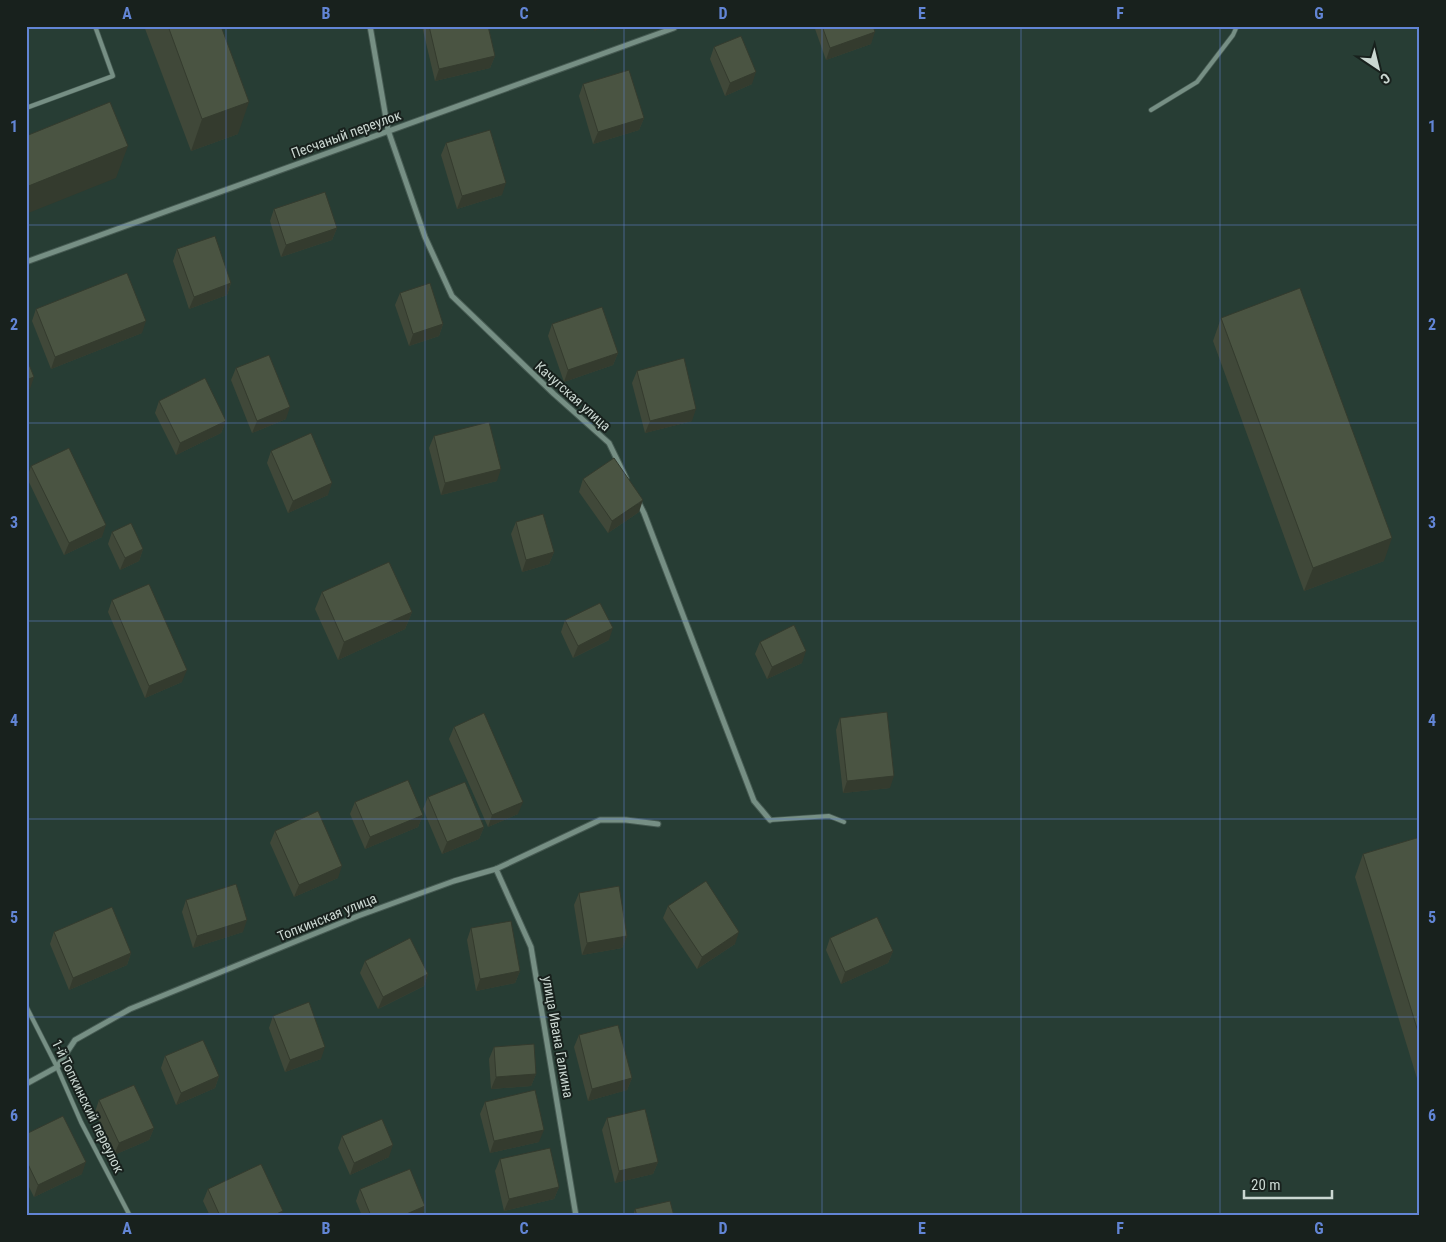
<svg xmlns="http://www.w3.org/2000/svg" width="1446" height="1242" font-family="'Roboto Condensed',sans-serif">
<rect width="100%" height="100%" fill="#273d34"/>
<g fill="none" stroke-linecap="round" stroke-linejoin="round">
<g stroke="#465a52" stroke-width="5.5">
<g id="lane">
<path d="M26,108l87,-32 -18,-50"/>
<path d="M1151,110l46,-28 36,-47 4,-9"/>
<path d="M770,820l59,-4 15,6"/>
<path d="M26,1006l31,61 24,55 49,94"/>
</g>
</g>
<g stroke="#465a52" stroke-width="7">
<g id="street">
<path d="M370,26l18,104 37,107 27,59 102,98 55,49 17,35"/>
<path d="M26,262l648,-234"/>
<path d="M638,501l6,12 110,288 16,19"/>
<path d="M496,869l35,78 45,269"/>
<path d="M26,1084l31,-17 18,-27 55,-31 228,-93 96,-35 42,-12 104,-49h26l32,4"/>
</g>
</g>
<use href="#lane" stroke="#768f84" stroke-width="4"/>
<use href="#street" stroke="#768f84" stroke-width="5"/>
</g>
<g fill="#404839">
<path d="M144,26h77l17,108 -47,17z"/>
<path d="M422,26h66l7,30 -5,12 -55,13z"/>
<path d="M814,26h59l-2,18 -45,16z"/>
<path d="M714,47l38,37 -27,12 -15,-37z"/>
<path d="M583,84l61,34 -5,12 -46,14 -14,-48z"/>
<path d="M446,143l56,52 -45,14 -16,-54z"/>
<path d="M274,209l63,19 -5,12 -51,17 -11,-36z"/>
<path d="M177,249l54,34 -4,12 -38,14 -16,-48z"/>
<path d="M400,293l43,31 -4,12 -30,10 -14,-41z"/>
<path d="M36,309l106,24 -91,36 -19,-48z"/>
<path d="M1221,318l163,243 -80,30 -91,-250z"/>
<path d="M552,324l66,29 -5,12 -49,17 -16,-46z"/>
<path d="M236,368l50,51 -34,14 -21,-53z"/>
<path d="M637,371l55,50 -47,12 -13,-50z"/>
<path d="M159,401l67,20 -5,12 -45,22 -21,-42z"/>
<path d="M434,436l63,45 -56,14 -12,-47z"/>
<path d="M271,451l57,44 -40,18 -21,-50z"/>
<path d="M31,466l71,71 -38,18 -37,-77z"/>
<path d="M583,479l56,33 -31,21 -29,-41z"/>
<path d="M516,522l38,30 -5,12 -27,8 -11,-38z"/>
<path d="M112,532l31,17 -4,12 -19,9 -12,-26z"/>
<path d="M322,592l90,20 -7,17 -67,31 -23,-51z"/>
<path d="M112,600l70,82 -37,16 -37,-86z"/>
<path d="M565,620l44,20 -36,18 -12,-26z"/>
<path d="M760,642l42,21 -35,16 -12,-25z"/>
<path d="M840,718l50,70 -47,5 -7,-63z"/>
<path d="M454,727l64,87 -30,13 -39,-88z"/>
<path d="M428,797l56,30 -5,12 -37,15 -19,-45z"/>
<path d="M355,802l68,13 -5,12 -53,22 -15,-35z"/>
<path d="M275,831l63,47 -44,19 -24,-54z"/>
<path d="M1420,837v251l-65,-211 8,-23z"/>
<path d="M579,893l48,43 -5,12 -40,7 -8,-50z"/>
<path d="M186,900l57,32 -50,16 -11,-36z"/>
<path d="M668,906l67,38 -38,25 -34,-51z"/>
<path d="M471,928l49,43 -5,12 -39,8 -9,-51z"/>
<path d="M54,932l77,21 -4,12 -58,25 -19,-46z"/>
<path d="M830,938l63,13 -5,12 -47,21 -15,-34z"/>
<path d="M365,961l63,13 -4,12 -46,23 -18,-36z"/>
<path d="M273,1016l48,43 -36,13 -16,-44z"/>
<path d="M579,1035l53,43 -5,12 -39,11 -14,-54z"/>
<path d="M494,1047l42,27 -5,12 -40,3 -2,-30z"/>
<path d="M165,1056l54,20 -4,12 -39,17 -15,-37z"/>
<path d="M99,1100l55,28 -5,12 -35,15 -19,-43z"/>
<path d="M485,1102l54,40 -49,11 -10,-39z"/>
<path d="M607,1118l51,44 -5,12 -38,9 -13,-53z"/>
<path d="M26,1134l56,40 -48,23 -8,-16z"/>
<path d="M342,1136l47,21 -39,18 -12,-27z"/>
<path d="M500,1159l59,28 -5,12 -50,12 -9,-40z"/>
<path d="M208,1189l73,27h-71l-7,-15z"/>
<path d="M360,1189l65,17 -3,10h-60l-6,-15z"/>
<path d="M635,1209l39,7h-41z"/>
</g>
<g fill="#343b2e">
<path d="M596,26h11l-13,5z"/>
<path d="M875,32l-4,12 -45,16 4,-12z"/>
<path d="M495,56l-5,12 -55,13 4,-12z"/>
<path d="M756,72l-4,12 -27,12 5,-13z"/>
<path d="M249,102l-11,32 -47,17 11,-32z"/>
<path d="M644,118l-5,12 -46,14 5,-12z"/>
<path d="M128,146l-12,32 -90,36v-27z"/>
<path d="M506,183l-4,12 -45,14 5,-13z"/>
<path d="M337,228l-5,12 -51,17 5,-12z"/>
<path d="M231,283l-4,12 -38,14 5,-12z"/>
<path d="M146,321l-4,12 -91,36 4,-12z"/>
<path d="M443,324l-4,12 -30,10 4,-12z"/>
<path d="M618,353l-5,12 -49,17 4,-12z"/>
<path d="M34,377l-4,12 -4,1v-10z"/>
<path d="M290,407l-4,12 -34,14 5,-12z"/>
<path d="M696,409l-4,12 -47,12 5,-12z"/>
<path d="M226,421l-5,12 -45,22 4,-12z"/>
<path d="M501,469l-4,12 -56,14 4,-12z"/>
<path d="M332,483l-4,12 -40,18 5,-12z"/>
<path d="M643,500l-4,12 -31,21 4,-12z"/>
<path d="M106,525l-4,12 -38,18 5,-12z"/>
<path d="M1392,538l-8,23 -80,30 9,-23z"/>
<path d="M143,549l-4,12 -19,9 5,-12z"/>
<path d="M554,552l-5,12 -27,8 4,-12z"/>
<path d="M412,612l-7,17 -67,31 6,-18z"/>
<path d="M613,628l-4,12 -36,18 5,-12z"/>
<path d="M806,651l-4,12 -35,16 5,-12z"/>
<path d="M187,670l-5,12 -37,16 4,-12z"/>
<path d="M894,776l-4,12 -47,5 4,-12z"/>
<path d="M523,802l-5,12 -30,13 4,-12z"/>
<path d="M423,815l-5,12 -53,22 5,-12z"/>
<path d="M484,827l-5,12 -37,15 5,-12z"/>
<path d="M342,866l-4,12 -44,19 5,-12z"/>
<path d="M247,920l-4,12 -50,16 4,-12z"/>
<path d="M739,932l-4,12 -38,25 5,-12z"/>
<path d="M627,936l-5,12 -40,7 5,-12z"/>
<path d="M893,951l-5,12 -47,21 4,-12z"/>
<path d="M131,953l-4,12 -58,25 4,-12z"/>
<path d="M520,971l-5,12 -39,8 4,-12z"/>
<path d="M428,974l-4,12 -46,23 5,-12z"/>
<path d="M325,1047l-4,12 -36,13 5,-12z"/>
<path d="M536,1074l-5,12 -40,3 5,-12z"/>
<path d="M219,1076l-4,12 -39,17 5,-12z"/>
<path d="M632,1078l-5,12 -39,11 4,-12z"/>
<path d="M154,1128l-5,12 -35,15 5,-12z"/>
<path d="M544,1130l-5,12 -49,11 4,-12z"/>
<path d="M393,1145l-4,12 -39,18 4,-12z"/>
<path d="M86,1162l-4,12 -48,23 4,-12z"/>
<path d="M658,1162l-5,12 -38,9 4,-12z"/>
<path d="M559,1187l-5,12 -50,12 5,-12z"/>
<path d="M425,1206l-3,10h-20z"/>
<path d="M283,1211l-2,5h-9z"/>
</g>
<g fill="#4a5442" stroke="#343b2e">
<path d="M168,26h53l28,76 -47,17z"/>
<path d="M429,26h59l7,30 -56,13z"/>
<path d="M822,26h51l2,6 -45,16z"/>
<path d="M741,36l15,36 -26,11 -16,-36z"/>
<path d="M629,70l15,48 -46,14 -15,-48z"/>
<path d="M110,102l18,44 -102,41v-51z"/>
<path d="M490,130l16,53 -44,13 -16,-53z"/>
<path d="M325,192l12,36 -51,17 -12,-36z"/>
<path d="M215,236l16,47 -37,14 -17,-48z"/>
<path d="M127,273l19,48 -91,36 -19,-48z"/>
<path d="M430,283l13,41 -30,10 -13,-41z"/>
<path d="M1300,288l92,250 -79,30 -92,-250z"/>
<path d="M602,307l16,46 -50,17 -16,-46z"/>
<path d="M269,355l21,52 -33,14 -21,-53z"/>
<path d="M26,357l8,20 -8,3z"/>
<path d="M684,358l12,51 -46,12 -13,-50z"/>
<path d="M205,378l21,43 -46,22 -21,-42z"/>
<path d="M489,422l12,47 -56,14 -11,-47z"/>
<path d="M311,433l21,50 -39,18 -22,-50z"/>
<path d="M69,448l37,77 -37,18 -38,-77z"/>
<path d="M614,458l29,42 -31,21 -29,-42z"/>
<path d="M543,514l11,38 -28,8 -10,-38z"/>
<path d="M131,523l12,26 -18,9 -13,-26z"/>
<path d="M389,562l23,50 -68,30 -22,-50z"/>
<path d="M149,584l38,86 -38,16 -37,-86z"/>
<path d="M600,603l13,25 -35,18 -13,-26z"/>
<path d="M794,625l12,26 -34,16 -12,-25z"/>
<path d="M887,712l7,64 -47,5 -7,-63z"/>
<path d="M484,713l39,89 -31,13 -38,-88z"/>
<path d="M408,780l15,35 -53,22 -15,-35z"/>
<path d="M465,782l19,45 -37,15 -19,-45z"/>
<path d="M318,811l24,55 -43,19 -24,-54z"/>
<path d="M1420,837v201l-57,-184z"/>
<path d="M706,881l33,51 -37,25 -34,-51z"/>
<path d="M236,884l11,36 -50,16 -11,-36z"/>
<path d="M619,886l8,50 -40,7 -8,-50z"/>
<path d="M112,907l19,46 -58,25 -19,-46z"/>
<path d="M877,917l16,34 -48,21 -15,-34z"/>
<path d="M511,921l9,50 -40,8 -9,-51z"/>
<path d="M410,938l18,36 -45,23 -18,-36z"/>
<path d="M309,1002l16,45 -35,13 -17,-44z"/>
<path d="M618,1025l14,53 -40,11 -13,-54z"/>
<path d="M203,1040l16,36 -38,17 -16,-37z"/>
<path d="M534,1044l2,30 -40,3 -2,-30z"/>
<path d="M134,1085l20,43 -35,15 -20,-43z"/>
<path d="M535,1090l9,40 -50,11 -9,-39z"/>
<path d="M645,1109l13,53 -39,9 -12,-53z"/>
<path d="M63,1116l23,46 -48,23 -12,-25v-26z"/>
<path d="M382,1119l11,26 -39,18 -12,-27z"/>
<path d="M550,1148l9,39 -50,12 -9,-40z"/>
<path d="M261,1164l22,47 -11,5h-52l-12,-27z"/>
<path d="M410,1169l15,37 -23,10h-31l-11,-27z"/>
<path d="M670,1201l4,15h-37l-2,-7z"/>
</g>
<path fill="none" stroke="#6285d5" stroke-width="1" stroke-opacity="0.55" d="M226,26v1190M425,26v1190M624,26v1190M822,26v1190M1021,26v1190M1220,26v1190M26,225h1394M26,423h1394M26,621h1394M26,819h1394M26,1017h1394"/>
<g text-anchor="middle" stroke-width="4" stroke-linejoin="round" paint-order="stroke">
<g font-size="14" fill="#cad7d1" stroke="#18211d">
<text transform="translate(346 134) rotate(-20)" y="5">Песчаный переулок</text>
<text transform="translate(573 396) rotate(42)" y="5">Качугская улица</text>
<text transform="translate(327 917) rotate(-22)" y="5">Топкинская улица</text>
<text transform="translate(558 1037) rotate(80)" y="5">улица Ивана Галкина</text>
<text transform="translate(88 1106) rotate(64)" y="5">1-й Топкинский переулок</text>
</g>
</g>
<rect width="1446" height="1242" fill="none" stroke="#18211d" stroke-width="55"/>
<g transform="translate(1378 68) rotate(145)" stroke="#18211d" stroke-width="4" paint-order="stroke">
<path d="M0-4L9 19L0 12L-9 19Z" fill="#cad7d1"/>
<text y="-8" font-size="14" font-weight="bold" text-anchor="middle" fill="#cad7d1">С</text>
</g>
<path d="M1244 1190v8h88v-8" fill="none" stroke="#cad7d1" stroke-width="2.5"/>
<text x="1251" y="1190" font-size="15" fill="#cad7d1" stroke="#18211d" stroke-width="4" paint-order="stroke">20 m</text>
<rect x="28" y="28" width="1390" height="1186" fill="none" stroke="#6285d5" stroke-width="2"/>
<g font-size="16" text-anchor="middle" font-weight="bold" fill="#6285d5">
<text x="127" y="19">A</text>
<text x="326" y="19">B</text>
<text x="524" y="19">C</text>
<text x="723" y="19">D</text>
<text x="922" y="19">E</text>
<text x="1120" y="19">F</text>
<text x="1319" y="19">G</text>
<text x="14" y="132">1</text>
<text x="1432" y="132">1</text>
<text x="14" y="330">2</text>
<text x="1432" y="330">2</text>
<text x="14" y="528">3</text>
<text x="1432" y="528">3</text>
<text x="14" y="726">4</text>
<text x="1432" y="726">4</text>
<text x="14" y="923">5</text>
<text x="1432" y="923">5</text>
<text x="14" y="1121">6</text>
<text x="1432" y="1121">6</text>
<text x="127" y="1234">A</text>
<text x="326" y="1234">B</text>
<text x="524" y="1234">C</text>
<text x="723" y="1234">D</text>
<text x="922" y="1234">E</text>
<text x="1120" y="1234">F</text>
<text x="1319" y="1234">G</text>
</g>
</svg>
